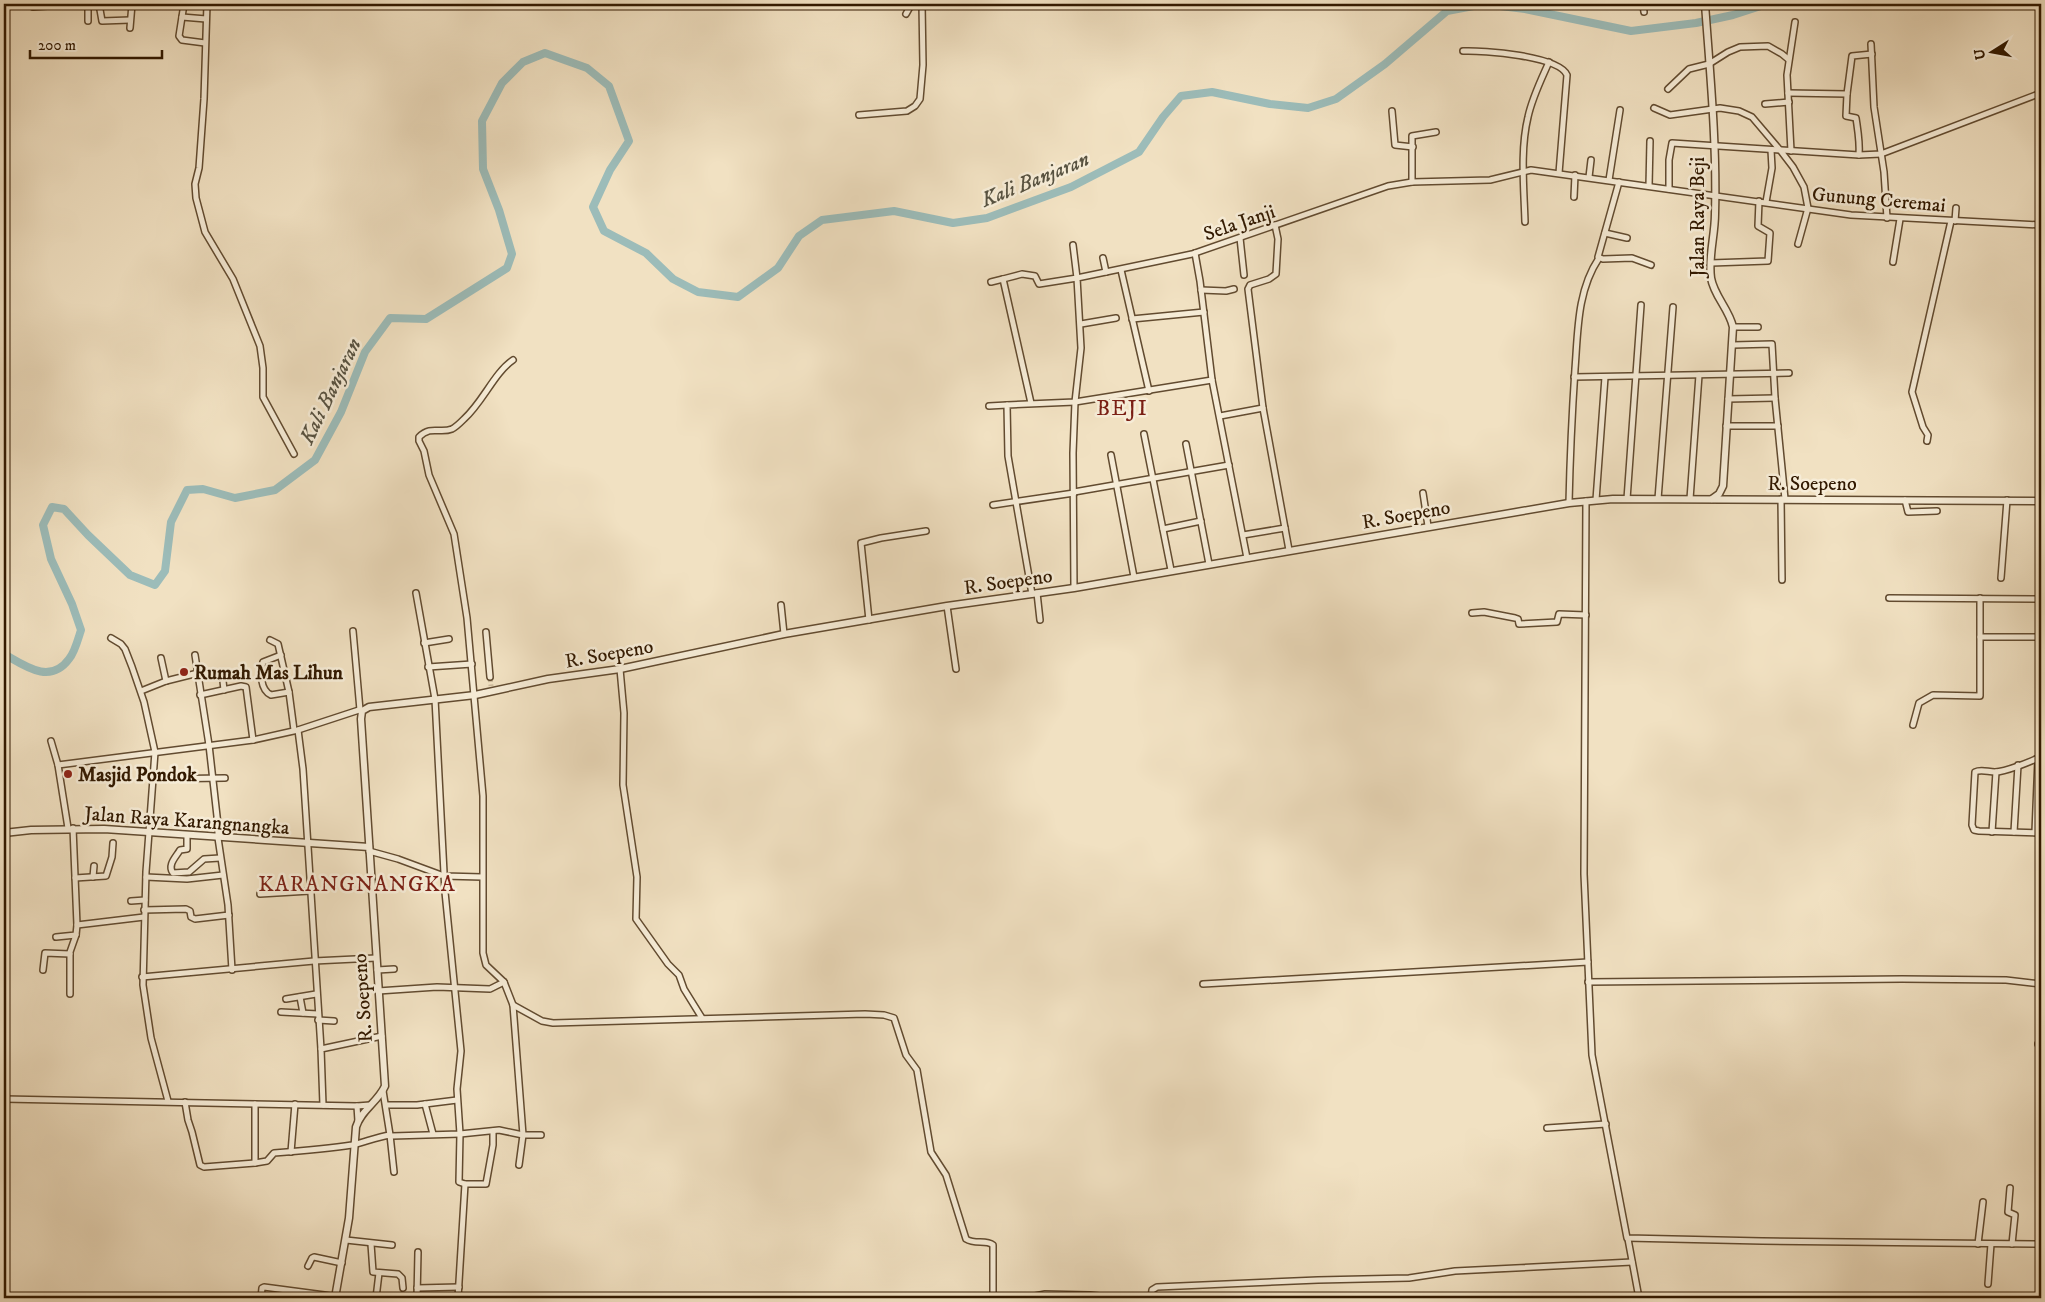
<svg xmlns="http://www.w3.org/2000/svg" width="2045" height="1302" font-family="'IM FELL DW Pica',serif">
<rect width="100%" height="100%" fill="#f1e1c2"/>
<filter id="stains"><feTurbulence type="fractalNoise" baseFrequency=".004" numOctaves="4"/><feColorMatrix values="0 0 0 0 .2 0 0 0 0 .09 0 0 0 0 .02 0 0 0 .5 -.17"/></filter>
<radialGradient id="worn" r=".72"><stop offset=".6" stop-color="#630" stop-opacity="0"/><stop offset="1" stop-color="#630" stop-opacity=".3"/></radialGradient>
<g fill="none" stroke-linecap="round" stroke-linejoin="round">
<path stroke="#9cbcb9" stroke-width="8" d="M4,654c21,12 46,31 65,5 6,-7 9,-20 12,-29l-9,-26 -21,-45 -8,-34 9,-18 12,2 24,26 42,40 25,10 10,-14 6,-49 16,-32 16,-1 32,9 40,-8 40,-30 26,-48 24,-60 25,-34 36,1 81,-51 5,-14 -13,-44 -16,-41 -1,-48 20,-38 21,-21 22,-9 42,15 22,18 20,55 -19,29 -17,37 11,24 42,22 27,26 25,13 40,5 40,-29 21,-32 23,-16 72,-9 59,12 34,-5 84,-31 68,-35 24,-35 18,-21 31,-4 58,12 38,4 28,-9 49,-35 62,-53 37,-7 41,5 106,22 65,-8 37,-8 34,-11"/>
<path stroke="#cbb99b" stroke-width="5" stroke-dasharray="5 2.5" stroke-linecap="butt" d="M490,677l1,9"/>
<g stroke="#624b30" stroke-width="8">
<g id="minor">
<path d="M88,4v17"/>
<path d="M99,4l3,17 28,-1"/>
<path d="M184,4l-5,32 3,4 23,3"/>
<path d="M184,4h12"/>
<path d="M207,4l-3,95 -5,69 -4,16 1,14 9,34 28,47 27,67 3,22v29l31,57"/>
<path d="M1643,4l1,8"/>
<path d="M33,7l43,-3"/>
<path d="M906,14l5,-9 11,-1"/>
<path d="M182,17l24,2"/>
<path d="M130,28l2,-24"/>
<path d="M1871,44l3,63 10,65 3,46"/>
<path d="M1463,51c20,-1 96,5 104,24l-8,98"/>
<path d="M1668,89l21,-20 20,-5 19,-12 12,-5 28,-1 14,8 6,5"/>
<path d="M1788,93l59,1 5,-38 20,-2"/>
<path d="M1847,94l-1,22 10,2c2,14 4,24 3,37"/>
<path d="M1765,104l24,-2"/>
<path d="M1654,108l16,7 50,-7 19,3 13,6 28,33 13,17 11,20 4,21 -10,36"/>
<path d="M1392,111l3,34 18,2"/>
<path d="M859,115l48,-4 8,-5 5,-7 3,-34 -1,-61"/>
<path d="M1791,151l-4,-76 8,-53"/>
<path d="M1589,177l2,-17"/>
<path d="M1609,180l11,-70"/>
<path d="M1412,182v-46l24,-4"/>
<path d="M1619,182l-21,75 5,2 29,-1 19,7"/>
<path d="M1649,186l1,-45"/>
<path d="M1669,189v-29l3,-17 187,12 22,-1 160,-61"/>
<path d="M1574,197l1,-22"/>
<path d="M1766,202l6,-34 -1,-18"/>
<path d="M1955,221l1,-13"/>
<path d="M1525,222c-1,-34 -5,-72 3,-105 4,-19 13,-37 21,-55"/>
<path d="M1275,225l3,14 -2,35 -7,5 -19,6 -2,4 15,119 26,142"/>
<path d="M1605,233l22,5"/>
<path d="M1240,238l4,37"/>
<path d="M1195,253l5,28 12,99 35,178"/>
<path d="M1103,258l3,14"/>
<path d="M1893,262l7,-43"/>
<path d="M1711,263l57,-2 2,-28 -12,-7 1,-25"/>
<path d="M1121,270l28,121"/>
<path d="M991,282l12,-3"/>
<path d="M1201,290l25,1 8,-2"/>
<path d="M1132,319l72,-7"/>
<path d="M1081,324l35,-6"/>
<path d="M1733,327h25"/>
<path d="M1733,345l39,-1 3,54 10,101"/>
<path d="M513,360c-19,13 -30,42 -49,59 -3,3 -8,8 -12,10 -12,5 -21,-4 -33,8v4l5,10 5,24 25,59 13,84 16,178v157l3,12 18,17 9,23 10,130 -4,30"/>
<path d="M1574,377l215,-4"/>
<path d="M1728,399l47,-1"/>
<path d="M1031,403l-28,-124 19,-5 13,2 4,8 38,-6 -4,-33"/>
<path d="M989,406l18,-1"/>
<path d="M1220,416l43,-8"/>
<path d="M1726,426h52"/>
<path d="M1144,434l27,136"/>
<path d="M1927,441l1,-6 -5,-8 -11,-35 39,-171"/>
<path d="M1186,444l23,120"/>
<path d="M1111,455l23,122"/>
<path d="M1074,492l155,-27"/>
<path d="M1423,493l5,33"/>
<path d="M1627,499l14,-194"/>
<path d="M1658,499l15,-192"/>
<path d="M1690,499l9,-124"/>
<path d="M1781,499l1,81"/>
<path d="M1596,500l9,-123"/>
<path d="M1905,500l3,12 29,-1"/>
<path d="M1586,501l-2,373 8,181 35,183 135,3 279,3"/>
<path d="M1569,503c1,-45 3,-89 6,-134 3,-38 2,-78 24,-111"/>
<path d="M993,505l81,-12"/>
<path d="M1163,529l38,-8"/>
<path d="M1243,535l42,-7"/>
<path d="M2001,578l6,-78"/>
<path d="M1074,588l-1,-135 2,-51 6,-54 -4,-70 115,-24 196,-68 24,-4 78,-2 41,-10 320,45 190,10"/>
<path d="M416,593l19,106 10,193 16,159 -4,38 3,45 -1,48 6,2h21l7,-39v-14"/>
<path d="M1037,593l3,27"/>
<path d="M1032,594l-24,-138 -1,-51 68,-3 137,-22"/>
<path d="M1889,598l152,1"/>
<path d="M1980,598v39h61"/>
<path d="M781,605l3,29"/>
<path d="M947,606l9,63"/>
<path d="M1472,613l12,-1 31,6 3,1 1,5 38,-2 2,-8 27,1"/>
<path d="M869,620l-8,-77 20,-5 45,-7"/>
<path d="M353,631l7,79"/>
<path d="M486,632l4,45"/>
<path d="M111,638l10,6 4,5 7,18 12,35 11,50 -9,120 -3,113 8,53 17,63"/>
<path d="M270,640l8,4 11,48 5,38"/>
<path d="M424,643l25,-4"/>
<path d="M195,655l14,90 9,80v13l10,67 4,65"/>
<path d="M281,655l-18,7c-3,10 -3,28 8,33l18,-3"/>
<path d="M161,658l5,23"/>
<path d="M428,667l44,-3"/>
<path d="M620,669l4,44 -1,72 14,92 -1,42 32,45 11,11 5,14 18,29"/>
<path d="M222,672l2,18"/>
<path d="M141,691l25,-10 32,-8"/>
<path d="M200,695l41,-9 5,1 7,53"/>
<path d="M1913,725l6,-22 14,-8 47,1v-59"/>
<path d="M298,730l5,39 18,280"/>
<path d="M51,741l7,24"/>
<path d="M2041,756c-7,5 -37,16 -46,16 -7,0 -14,-3 -20,0l-3,53 2,5 5,1 62,2"/>
<path d="M152,779l73,-1"/>
<path d="M68,828l-10,-63 195,-25 45,-10 61,-20"/>
<path d="M1992,832l4,-60"/>
<path d="M2014,832l4,-67"/>
<path d="M2035,832l3,-74"/>
<path d="M187,835v14l-7,1c-4,7 -13,15 -7,23l16,-1 15,-13 16,-1"/>
<path d="M369,851l29,8 46,17 38,1"/>
<path d="M93,877l1,-11"/>
<path d="M146,877l41,2 36,-4"/>
<path d="M75,878l31,-2 6,-19 1,-14"/>
<path d="M260,894l50,-3"/>
<path d="M131,901l14,-1"/>
<path d="M144,910l42,-1 4,2 1,6 4,2 34,-4"/>
<path d="M77,925l67,-8"/>
<path d="M56,937l20,-2 1,-10 -4,-97"/>
<path d="M43,970l2,-17 25,1"/>
<path d="M377,970l17,-1"/>
<path d="M142,977l172,-16 62,-3"/>
<path d="M1588,982l314,-3 104,1 35,4"/>
<path d="M1203,984l385,-22"/>
<path d="M378,991l59,-4 53,2 14,-7"/>
<path d="M70,994v-42l6,-17"/>
<path d="M300,997l3,16"/>
<path d="M286,999l30,-5"/>
<path d="M513,1005l29,16 11,2 312,-9 19,1 10,3 12,37 11,15 14,82 15,23 20,64c9,6 20,0 27,6v48l4,5h10"/>
<path d="M281,1012l37,2"/>
<path d="M318,1020l16,1"/>
<path d="M2038,1044h3"/>
<path d="M383,1091l7,44 2,1 68,-2 39,-4 24,5h18"/>
<path d="M4,1099l353,7 13,-1"/>
<path d="M185,1102l3,18 4,12 8,33 4,2 51,-4"/>
<path d="M255,1104v59l12,-2 7,-8c26,-2 52,-4 78,-8 13,-3 25,-8 38,-10l4,37"/>
<path d="M425,1104l8,30"/>
<path d="M323,1105l-2,-56 61,-13"/>
<path d="M386,1105h31l40,-5"/>
<path d="M357,1106l1,15"/>
<path d="M1547,1128l59,-4"/>
<path d="M291,1152l4,-48"/>
<path d="M2010,1188l-2,24 7,3 -3,29"/>
<path d="M1628,1239l11,59"/>
<path d="M346,1240l46,5"/>
<path d="M371,1244l2,28 25,2 4,4 1,10"/>
<path d="M1978,1244l5,-42"/>
<path d="M308,1266l4,-8 2,-1 28,6"/>
<path d="M1988,1284l3,-40"/>
<path d="M417,1288l42,-1"/>
<path d="M261,1298l1,-10 2,-1 83,11"/>
<path d="M376,1298l3,-25"/>
<path d="M417,1298l1,-46"/>
<path d="M458,1298l7,-114"/>
<path d="M1025,1298l20,-4 45,1 29,3"/>
<path d="M1151,1298l1,-8 5,-3 161,-7 91,-2 46,-7 177,-9"/>
</g>
</g>
<g stroke="#624b30" stroke-width="9">
<g id="tertiary">
<path d="M1705,4c5,69 12,140 10,210 0,21 -7,44 -4,64 3,18 18,31 22,49l-10,159 -4,8 -7,5"/>
<path d="M4,833l27,-3 73,-1 265,18"/>
<path d="M335,1298l14,-80 7,-91c5,-17 22,-25 29,-41l-24,-367 1,-8 7,-4 106,-12 73,-16 72,-10 164,-35 163,-28 127,-18 495,-85 44,-4 428,2"/>
</g>
</g>
<use href="#minor" stroke="#f6ecd7" stroke-width="5"/>
<use href="#tertiary" stroke="#f6ecd7" stroke-width="6"/>
</g>
<g fill="#8f2418" stroke="#f6ecd7" stroke-width="2">
<circle cx="184" cy="672" r="5"/>
<circle cx="68" cy="774" r="5"/>
</g>
<g text-anchor="middle" stroke-width="5" stroke-linejoin="round" paint-order="stroke">
<g font-size="20" fill="#321900" stroke="#f6ecd7">
<text transform="translate(1879 199) rotate(5)" y="7">Gunung Ceremai</text>
<text transform="translate(1697 217) rotate(-90)" y="7">Jalan Raya Beji</text>
<text transform="translate(1239 222) rotate(-19)" y="7">Sela Janji</text>
<text x="1812" y="490">R. Soepeno</text>
<text transform="translate(1406 514) rotate(-10)" y="7">R. Soepeno</text>
<text transform="translate(1008 581) rotate(-8)" y="7">R. Soepeno</text>
<text transform="translate(609 653) rotate(-10)" y="7">R. Soepeno</text>
<text transform="translate(187 820) rotate(4)" y="7">Jalan Raya Karangnangka</text>
<text transform="translate(362 998) rotate(-94)" y="7">R. Soepeno</text>
</g>
<g font-size="20" font-weight="bold" fill="#321900" stroke="#f6ecd7" text-anchor="start">
<text x="194" y="679">Rumah Mas Lihun</text>
<text x="78" y="781">Masjid Pondok</text>
</g>
<g font-size="21" font-style="italic" fill="#575241" stroke="#f6ecd7">
<text transform="translate(1035 179) rotate(-22)" y="7">Kali Banjaran</text>
<text transform="translate(330 391) rotate(-64)" y="7">Kali Banjaran</text>
</g>
<g font-size="22" letter-spacing="1" fill="#7a1f14" stroke="#f6ecd7">
<text x="1122" y="415">BEJI</text>
<text x="357" y="891">KARANGNANGKA</text>
</g>
</g>
<rect width="2045" height="1302" fill="none" stroke="#f1e1c2" stroke-width="20"/>
<rect x="5" y="5" width="2035" height="1292" fill="none" stroke="#321900" stroke-width="2.5"/>
<rect x="10" y="10" width="2025" height="1282" fill="none" stroke="#321900"/>
<g transform="translate(1992 52) rotate(259)" stroke="#f6ecd7" stroke-width="4" paint-order="stroke">
<path d="M0-4L9 19L0 12L-9 19Z" fill="#321900"/>
<text y="-8" font-size="14" font-weight="bold" text-anchor="middle" fill="#321900">U</text>
</g>
<path d="M30 50v8h132v-8" fill="none" stroke="#321900" stroke-width="2.5"/>
<text x="38" y="50" font-size="15" fill="#321900" stroke="#f6ecd7" stroke-width="4" paint-order="stroke">200 m</text>
<rect width="100%" height="100%" filter="url(#stains)"/>
<rect width="100%" height="100%" fill="url(#worn)"/>
</svg>
